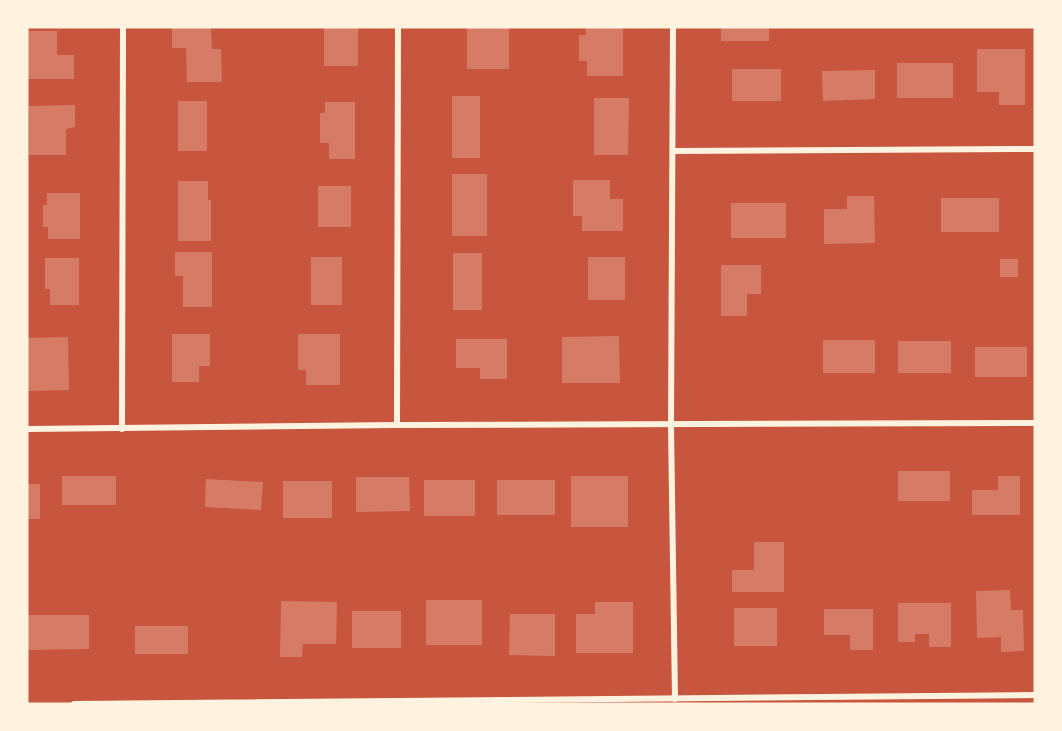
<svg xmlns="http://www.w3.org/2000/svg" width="1062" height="731" font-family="'Golos Text',sans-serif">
<rect width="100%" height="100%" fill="#c8553d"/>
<g fill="#d67c66">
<path d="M172,27h39l1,22h9l1,33h-35l-1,-34h-14z"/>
<rect x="324" y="27" width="34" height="39"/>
<rect x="467" y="27" width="42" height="42"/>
<path d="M586,27h37v49h-36v-15h-8v-26h7z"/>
<rect x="721" y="27" width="48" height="14"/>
<path d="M27,31h30v24h17v24h-47z"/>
<path d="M977,49h48v56h-26v-13h-22z"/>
<rect x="897" y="63" width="56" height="35"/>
<rect x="732" y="69" width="49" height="32"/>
<path d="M875,70v29l-52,2 -1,-30z"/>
<rect x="452" y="96" width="28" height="62"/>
<path d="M594,98h35l-1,57h-34z"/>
<rect x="178" y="101" width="29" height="50"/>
<path d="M325,102h30v57h-26v-16h-9v-30h5z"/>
<path d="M75,105v22l-9,2v26h-37v-49z"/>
<rect x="452" y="174" width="35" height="62"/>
<path d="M573,180h37v19h13v32h-41v-15h-9z"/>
<path d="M178,181h30v19h3v41h-33z"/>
<rect x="318" y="186" width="33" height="41"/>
<path d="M47,193h33v46h-32v-12h-5v-22h4z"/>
<path d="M847,196h27l1,47 -51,1v-35h23z"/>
<rect x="941" y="198" width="58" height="34"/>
<rect x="731" y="203" width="55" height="35"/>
<path d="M175,252h37v55h-29v-31h-8z"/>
<rect x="453" y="253" width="29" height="57"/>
<rect x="311" y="257" width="31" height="48"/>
<rect x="588" y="257" width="37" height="43"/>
<path d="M45,258h34v47h-29v-16h-5z"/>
<rect x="1000" y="259" width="18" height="18"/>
<path d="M721,265h40v29h-14v22h-26z"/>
<path d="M172,334h38v32h-11v16h-27z"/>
<path d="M298,334h42v51h-34v-15h-8z"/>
<path d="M619,336l1,47h-58v-46z"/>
<path d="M68,337l1,53 -41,1 -1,-53z"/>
<path d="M456,339h51v40h-27v-11h-24z"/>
<rect x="823" y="340" width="52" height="33"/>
<rect x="898" y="341" width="53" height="32"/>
<rect x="975" y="347" width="52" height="30"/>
<rect x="898" y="471" width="52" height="30"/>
<rect x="62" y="476" width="54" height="29"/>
<rect x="571" y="476" width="57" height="51"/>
<path d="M998,476h22v39h-48v-25h26z"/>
<path d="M356,477h53l1,34 -54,1z"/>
<path d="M206,479l57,3 -2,28 -56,-3z"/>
<rect x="424" y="480" width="51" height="36"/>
<rect x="497" y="480" width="58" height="35"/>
<rect x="283" y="481" width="49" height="37"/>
<rect x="27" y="484" width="13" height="35"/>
<path d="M754,542h30v50h-52v-22h22z"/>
<path d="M1010,590l1,20h12l1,41 -23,1v-15l-24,1 -1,-47z"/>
<rect x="426" y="600" width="56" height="45"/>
<path d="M281,601l56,1 -1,42h-33l-1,13h-22z"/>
<path d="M595,602h38v51h-57v-39h19z"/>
<path d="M898,603h53v44h-22v-13h-14v8h-17z"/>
<rect x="734" y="608" width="43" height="38"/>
<path d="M824,609h49v41h-23v-15h-26z"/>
<rect x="352" y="611" width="49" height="37"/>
<path d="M510,614h45v42l-46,-1z"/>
<path d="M27,615h62v34l-62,1z"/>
<rect x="135" y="626" width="53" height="28"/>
</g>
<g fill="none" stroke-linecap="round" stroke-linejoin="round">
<g stroke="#fff3e0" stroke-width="6">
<path d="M673,27l-2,399 4,273"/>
<path d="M673,151l362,-2"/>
<path d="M397,425l1,-398"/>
<path d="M27,429l370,-4 638,-2"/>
<path d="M122,429l1,-402"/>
<path d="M74,704l961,-9"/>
</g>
</g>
<rect width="1062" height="731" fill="none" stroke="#fff3e0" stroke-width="57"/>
</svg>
